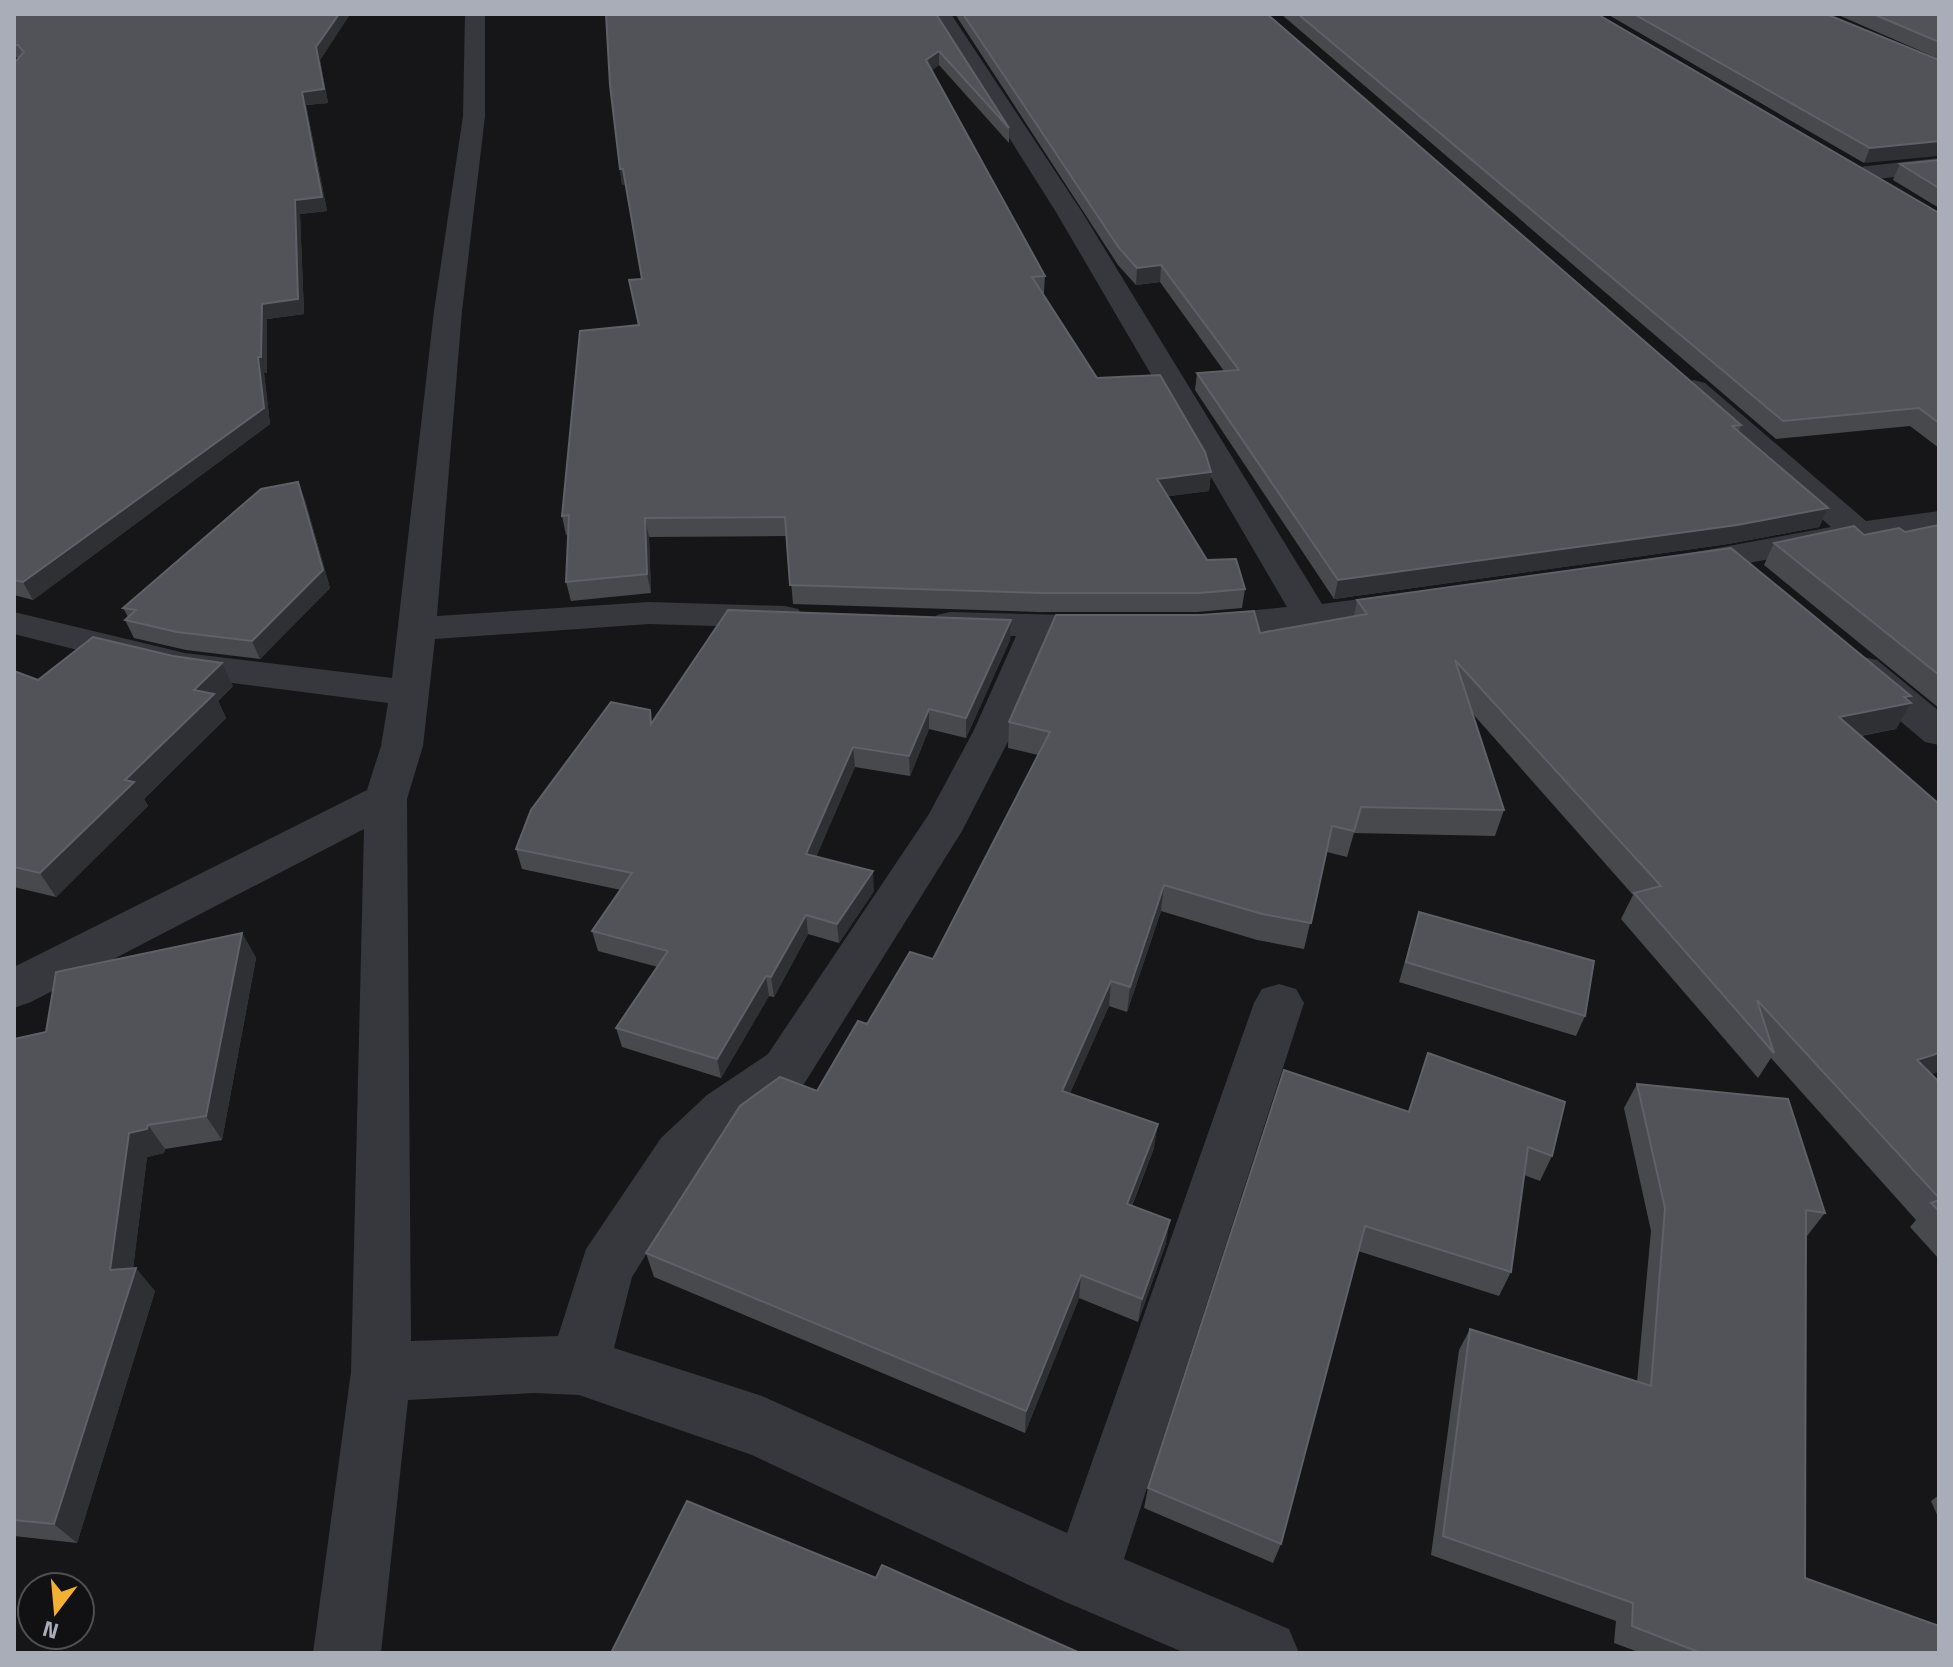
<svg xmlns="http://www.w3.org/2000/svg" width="1953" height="1667" font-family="'Titillium Web',sans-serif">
<rect width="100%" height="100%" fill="#161618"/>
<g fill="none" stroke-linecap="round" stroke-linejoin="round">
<g fill="#37383d" fill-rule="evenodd">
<path d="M465,14h20v102l-23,195 -25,305 212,-14 136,4 13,3 6,8 -6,8 -13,3 -136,-4 -214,15 -12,107 -16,53 4,542 147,-5 28,-87 75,-111 46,-43 61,-41 161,-240 45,-84 42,-94 -66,-2 -13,-3 -6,-8 6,-8 13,-3 159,4 13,3 6,8 -6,8 -13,3 -56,-1 -39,93 -52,101 -158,253 -59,43 -46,43 -67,107 -18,71 148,48 305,137 187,-530 8,-14 17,-5 17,5 8,14 -180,556 165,70 10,24h-114l-124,-53 -309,-145 -173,-60 -45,-2 -126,7 -27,253h-68l38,-281 13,-543 -333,173 -17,6v-41l353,-177 14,-44 7,-43 -203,-26 -171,-43v-22l171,41 207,25 42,-367 29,-195z"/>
<path d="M931,14h20l131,198 240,392 90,-12 13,3 5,8 -5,8 -114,17 -113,8 -13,-3 -6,-8 6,-8 102,-10 -231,-395z"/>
<path d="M1939,158v14l-80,9 -8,-2 -4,-5 4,-5 8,-2z"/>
<path d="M1694,380l11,3 161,138 73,-10v20l-81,11 -176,34 -13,-3 -5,-8 5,-8 162,-30 -148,-132 -4,-6 4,-6z"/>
<path d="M1863,657l14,3 62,51v34l-14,-3 -76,-64 -5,-9 5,-9z"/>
</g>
</g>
<g fill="#47494d">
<path d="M14,14h336l-30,46 8,43 -22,2 21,106 -27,3 4,100 -37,5v54h-3l6,51 -237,176 -19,-5v-534h2l3,-3 -5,-1z"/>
<path d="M936,14l73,114v15l-70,-78 -8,6 114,205 -1,17h-2l55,85 114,94 -2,19 -41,5 39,64 38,29 -3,19 -45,4h-158l-246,-8 -6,-68 -138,1 2,56 -80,8 -5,-19 2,-48 -2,1 -4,-19 76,-191 -9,-45 13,-1 -16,-94h-4l-2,-16z"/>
<path d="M955,14h312l474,411 -2,6 89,77 -9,19 -91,17 -394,55 -139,-209 2,-17 27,-2 -64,-89 -24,3 -18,-20z"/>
<path d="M1281,14h316l342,199v235l-29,-22 -134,13z"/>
<path d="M1607,14h219l113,46 -75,103z"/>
<path d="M1836,14h103v45z"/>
<path d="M1939,160v48l-46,-28 7,-16z"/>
<path d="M305,500l25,88 -70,71 -74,-9 -52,-12 -9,-18 3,-3 -5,-9z"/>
<path d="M1939,525v183l-175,-143 10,-22 131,-11z"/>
<path d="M1357,600l551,101 3,2 -15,26 -35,7 70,338 8,8v177l-29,-32 6,-7 -145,-162 -13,20 -137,-159 12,-24 -160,-181 31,96 -9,26 -141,-3 -7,24 -20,-5 -23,97 -47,-9 -96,-29 -34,101 -18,-6 -39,87 84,55 -22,58 34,37 -28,79 -59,-24 -54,135 -371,-156 -8,-24 171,-162 50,-67 66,-65 105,-204 -30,-7 1,-26 251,-89 94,-17z"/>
<path d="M1011,620l-1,20 -44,98 -37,-9 -19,47 -55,-9 -39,89 58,35 -35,52 -31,-9 -34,63 -5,-1 -48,82 -99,-31 -6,-19 42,-61 -60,-16 -6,-20 29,-41 -99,-21 -6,-20 137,-128z"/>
<path d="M14,671l24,9 195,6 -15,15 8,17 -82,81 4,7 -92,91 -42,-10z"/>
<path d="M1419,912l166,104 -9,20 -177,-54z"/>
<path d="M242,933l14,25 -34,182 -57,9 -1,4 -17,4 -14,111 22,23 -78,252 -63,-7v-497l32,-7z"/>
<path d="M1428,1053l124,103 -12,25 -16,-6 -13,97 -12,24 -141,-45 -77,293 -8,19 -129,-55 4,-20 260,-377z"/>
<path d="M1637,1084l188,129 -18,23h-1l-1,342 134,75h-298l-27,-10 2,-22 -185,-66 28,-205 11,-21 167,53 14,-151 -27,-123z"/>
<path d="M1939,1495v24l-8,-18z"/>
</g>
<g fill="#2f3033">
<path d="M339,14h11l-30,46 8,43 -22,2 21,106 -27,3 4,100 -37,5v54h-3l6,51 -237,176 -10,-18 235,-225 4,-53 33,-104 7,-108 14,-45z"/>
<path d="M939,51v14l-13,10v-15z"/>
<path d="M1939,141v15l-75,7 6,-15z"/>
<path d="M620,169h3l3,16h-4z"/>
<path d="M1161,265l-1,17 -24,3 1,-17z"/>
<path d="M1211,472l-2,19 -53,7 1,-19z"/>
<path d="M298,482l7,18 25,88 -70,71 -8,-18z"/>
<path d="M1828,508l-9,19 -91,17 -394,55 4,-19z"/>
<path d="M645,518l4,19 2,56 -4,-19z"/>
<path d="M1011,620l-1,20 -44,98v-20z"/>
<path d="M222,663l11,23 -15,15 8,17 -82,81 4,7 -92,91 -16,-24 85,-93 69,-90z"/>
<path d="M1911,696l-5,8 5,-1 -15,26 -71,13 14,-25z"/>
<path d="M929,709v20l-19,47 -1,-20z"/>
<path d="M853,747l2,20 -46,107 -3,-20z"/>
<path d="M873,871l1,20 -35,52 -2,-19z"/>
<path d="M1164,885l-3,26 -34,101 3,-25z"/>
<path d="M806,915l2,19 -34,63 -3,-20z"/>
<path d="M242,933l14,25 -34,182 -16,-24z"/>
<path d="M766,976l3,20 -48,82 -4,-19z"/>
<path d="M1111,981l-2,25 -49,110 2,-25z"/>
<path d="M1939,1053v19l-41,13 19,-25z"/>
<path d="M1158,1124l-4,24 -31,80 4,-24z"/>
<path d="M148,1125l17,24 -1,4 -17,4 -16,128 5,-17 19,23 -78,252 -23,-19 56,-254 19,-137z"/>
<path d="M1170,1220l-4,23 -28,79 4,-23z"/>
<path d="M1081,1275l-2,23 -54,135 1,-22z"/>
</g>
<g fill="#525359" stroke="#5f6168" stroke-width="2">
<path d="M14,14h325l-23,33 8,42 -22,3 20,105 -27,3 3,99 -36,5 -1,53h-3l6,51 -241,174 -9,-2v-519h2l8,-9 -6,-7h-4z"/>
<path d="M606,14h330l73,114 -70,-77 -13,9 119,216 -13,1 65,101 63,-3 45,77 6,20 -54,7 50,81 29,-1 9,30 -46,4h-159l-250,-8 -5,-68 -140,1 2,56 -81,8 3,-67 -7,1 18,-185 59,-6 -10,-45 13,-1 -19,-110h-3l-10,-84z"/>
<path d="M963,14h304l474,411 -9,1 96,82 -91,17 -399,55 -141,-207 42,-3 -78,-105 -24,3 -18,-20z"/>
<path d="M1298,14h299l342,199v210l-20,-15 -136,13z"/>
<path d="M1634,14h192l113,46v81l-69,7z"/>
<path d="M1873,14h66v28z"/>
<path d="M1939,160v28l-39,-24z"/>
<path d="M298,482l25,88 -71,71 -75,-9 -52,-12 11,-10 -13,-2 138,-119z"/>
<path d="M1939,525v150l-165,-132 80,-17 10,9 35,-7 6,4z"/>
<path d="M1731,548l180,148 -7,1 7,6 -72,14 100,87v249l-22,7 22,22v116l-182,-198 17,53 -140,-160 27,-7 -206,-226 49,150 -143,-3 -7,24 -22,-5 -21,97 -49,-9 -98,-29 -34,102 -19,-6 -49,110 96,33 -31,80 43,16 -28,79 -61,-24 -55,136 -380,-158 94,-147 40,-29 37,14 41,-70 9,3 43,-72 23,7 117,-227 -41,-10 47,-107h145l53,-4 6,22 107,-19 -10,-14z"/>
<path d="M728,610l283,10 -45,98 -37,-9 -20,47 -56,-9 -47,107 67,17 -36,53 -31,-9 -35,62 -5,-1 -49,83 -101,-31 52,-77 -76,-20 40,-58 -116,-24 15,-39 80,-108 39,8 1,14z"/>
<path d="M93,637l80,19 49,7 -28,27 20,4 -89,86 9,2 -94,91 -26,-6v-196l24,9z"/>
<path d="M1419,912l175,49 -9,55 -179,-54z"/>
<path d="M242,933l-36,183 -58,9 -1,4 -18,4 -19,137 26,-2 -82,256 -40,-4v-481l32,-7 10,-60z"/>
<path d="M1428,1053l137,49 -13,54 -24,-9 -17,125 -146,-46 -84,318 -133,-56 136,-418 125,42z"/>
<path d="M1637,1084l151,15 37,114 -19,-3 -1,368 134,48v27h-238l-69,-27 1,-23 -190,-67 27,-207 181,57 14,-178z"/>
<path d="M1939,1200v11l-8,-8z"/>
<path d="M687,1501l189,77 6,-13 198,88h-469z"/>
</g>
<rect width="1953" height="1667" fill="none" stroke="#a8adb8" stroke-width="32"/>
<g transform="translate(56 1611) rotate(196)"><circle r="38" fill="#111113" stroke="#4d4f55" stroke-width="2"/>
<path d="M0-6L14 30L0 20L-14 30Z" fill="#f2b134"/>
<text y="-12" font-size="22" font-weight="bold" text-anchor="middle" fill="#a8adb8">N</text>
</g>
</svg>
